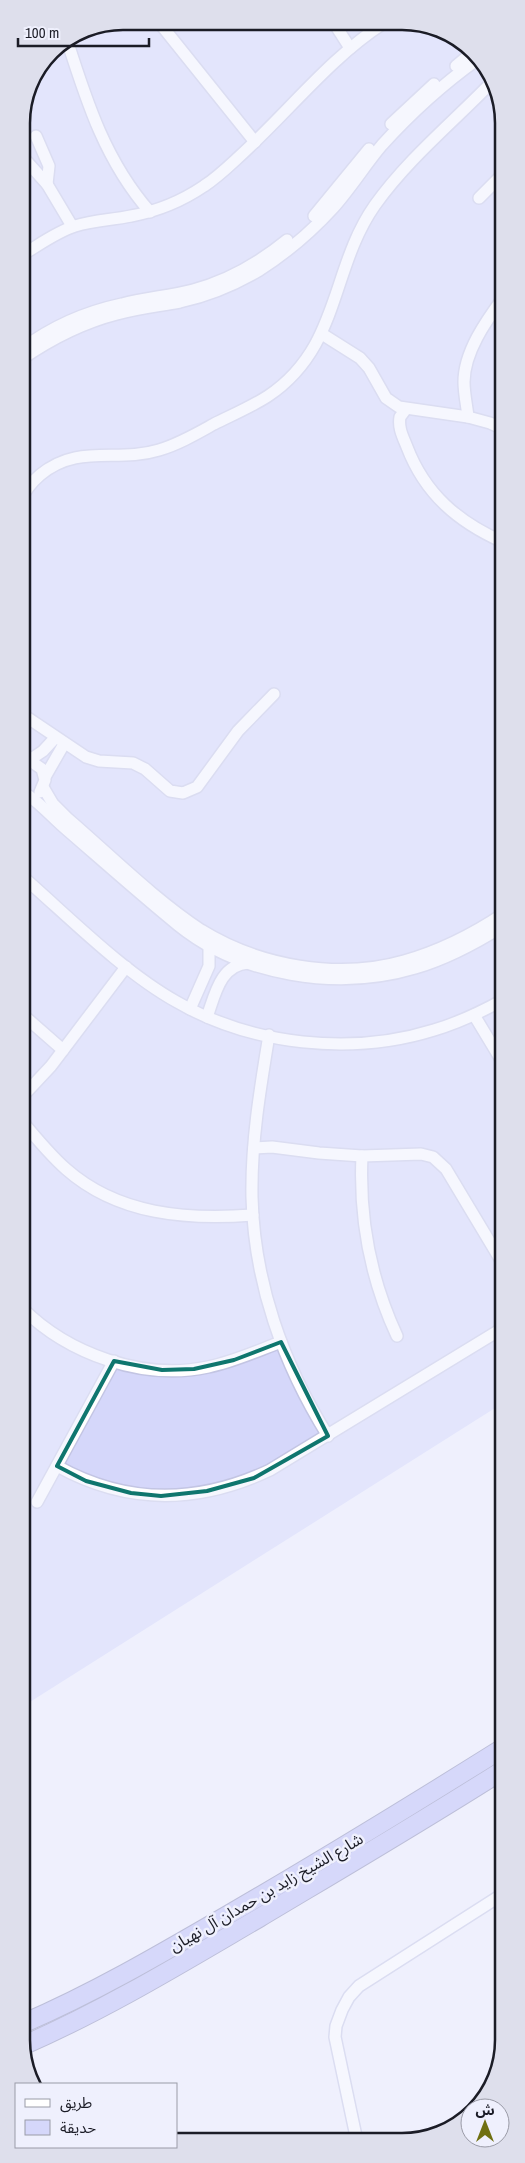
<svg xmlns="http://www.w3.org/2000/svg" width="525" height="2163" font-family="'Archivo Narrow','Noto Sans Arabic',sans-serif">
<rect width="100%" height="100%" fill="#eff0fd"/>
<path fill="#d5d7fa" d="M123,21l299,2 52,28 29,58v1294l-481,304 -1,-1590 11,-39 19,-27 33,-22z"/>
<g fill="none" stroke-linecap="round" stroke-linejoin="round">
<g stroke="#c3c5e3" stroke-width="14">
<g id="minor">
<path d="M158,21l97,121"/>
<path d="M334,23l16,25"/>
<path d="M67,40c20,63 39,122 83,172"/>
<path d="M456,66l18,-15"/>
<path d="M391,124l43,-40"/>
<path d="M36,136l13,30 -2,18"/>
<path d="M21,155l26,29 25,42"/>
<path d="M479,198l24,-24"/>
<path d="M314,216l55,-67"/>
<path d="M22,255c17,-10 34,-23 53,-29 19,-6 37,-6 56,-10 27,-5 51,-15 73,-30 14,-9 26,-21 38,-32 48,-44 88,-96 142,-131"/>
<path d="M322,334l38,24 9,10 17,30 13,9 69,10 22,6 13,6"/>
<path d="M22,349c29,-22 63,-37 100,-45 23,-6 48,-8 71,-14 34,-9 67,-28 94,-50"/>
<path d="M22,359c29,-20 60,-36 95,-45 21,-6 42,-8 63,-12 27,-6 54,-17 78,-31 27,-17 53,-39 75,-63 18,-20 32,-43 49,-63 29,-32 61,-61 96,-86"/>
<path d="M406,409l-6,8c-2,11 3,20 7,30 18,47 51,75 96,95"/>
<path d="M468,417c-1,-11 -4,-23 -4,-35 0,-30 22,-61 39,-84"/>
<path d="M22,499c3,-9 10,-17 18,-24 38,-32 77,-12 119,-25 20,-6 37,-16 55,-26 18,-9 37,-17 54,-28 73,-49 62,-127 107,-191 33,-46 76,-81 115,-121"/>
<path d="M22,714l64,43 13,4 34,2 12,6 25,22 13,2 14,-6 41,-56 36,-37"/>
<path d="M28,761l15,-10 12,-13"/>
<path d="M22,762h10l10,7 3,11 -5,12"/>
<path d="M45,777l19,-33"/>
<path d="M43,787l10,17 14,14c42,36 88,82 134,112 58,36 137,50 203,31 35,-10 69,-27 99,-47"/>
<path d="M29,796c14,10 24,22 37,33 37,32 74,65 112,96 63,51 160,66 237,43 31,-9 61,-25 88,-42"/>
<path d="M22,876c47,41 101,96 155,126 75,43 174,54 257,28 24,-7 47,-18 69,-30"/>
<path d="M190,1009l19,-43v-20"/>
<path d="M22,1014l41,36"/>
<path d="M474,1015l29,48"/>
<path d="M207,1017c8,-22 13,-52 41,-54"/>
<path d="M269,1035c-9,54 -18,108 -17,162 2,85 31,167 76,239"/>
<path d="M22,1097l29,-31 75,-99"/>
<path d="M22,1121c14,17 28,34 44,48 52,46 121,51 187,46"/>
<path d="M254,1148l18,-1 47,6 43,3 59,-2 12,3 13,12 57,95"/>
<path d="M362,1156c-3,64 8,122 35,180"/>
<path d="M22,1308c46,46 121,73 186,59 25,-5 49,-16 73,-25"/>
<path d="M57,1466c70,39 141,38 213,4l233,-142"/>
<path d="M37,1502l77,-141"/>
<path d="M357,2141l-22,-104 1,-11 6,-16 7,-13 10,-11 144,-92"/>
</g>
</g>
<g stroke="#8183ad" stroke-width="20">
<g id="highway">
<path d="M22,2024c70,-30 137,-69 204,-108 93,-54 186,-111 277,-168"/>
<path d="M22,2046c83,-36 160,-83 237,-128 82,-49 164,-97 244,-148"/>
</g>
</g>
<use href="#minor" stroke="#fff" stroke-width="11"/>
<use href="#highway" stroke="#b8baf6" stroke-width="18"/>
</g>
<path d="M0 0H525V2163H0ZM281,1342l47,94 -74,42 -47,13 -46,5 -30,-3 -45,-12 -29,-15 57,-105 48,9 32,-1 40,-9z" fill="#eff0fd" fill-opacity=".55" fill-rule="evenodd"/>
<path fill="none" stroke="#0f766e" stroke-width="4" stroke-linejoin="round" d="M281,1342l47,94 -74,42 -47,13 -46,5 -30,-3 -45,-12 -29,-15 57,-105 48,9 32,-1 40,-9z"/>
<g text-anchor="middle" stroke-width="5" stroke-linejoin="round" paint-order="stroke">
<g font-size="16" fill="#1b1c26" stroke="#eff0fd">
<text transform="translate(266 1892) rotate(-30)" y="6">شارع الشيخ زايد بن حمدان آل نهيان</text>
</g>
</g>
<path d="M0 0H525V2163H0ZM123 30H402A93 93 0 0 1 495 123V2040A93 93 0 0 1 402 2133H123A93 93 0 0 1 30 2040V123A93 93 0 0 1 123 30Z" fill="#dedfec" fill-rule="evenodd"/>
<path fill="none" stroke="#1b1c26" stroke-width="2.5" d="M123 30H402A93 93 0 0 1 495 123V2040A93 93 0 0 1 402 2133H123A93 93 0 0 1 30 2040V123A93 93 0 0 1 123 30Z"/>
<rect x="15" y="2083" width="162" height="65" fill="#eff0fd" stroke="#9a9ba7"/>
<rect x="25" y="2099" width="25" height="8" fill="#ffffff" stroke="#9a9ba7"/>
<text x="60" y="2108" font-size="15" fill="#1b1c26">طريق</text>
<rect x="25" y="2120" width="25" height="15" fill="#d5d7fa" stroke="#9a9ba7"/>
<text x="60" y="2133" font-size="15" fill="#1b1c26">حديقة</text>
<g transform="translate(485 2123)"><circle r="24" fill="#eff0fd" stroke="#9a9ba7"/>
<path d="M0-4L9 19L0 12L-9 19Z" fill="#707012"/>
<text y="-8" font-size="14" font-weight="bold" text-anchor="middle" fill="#1b1c26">ش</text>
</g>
<path d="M18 38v8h131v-8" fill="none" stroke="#1b1c26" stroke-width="2.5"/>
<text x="25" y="38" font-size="15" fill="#1b1c26" stroke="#eff0fd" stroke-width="4" paint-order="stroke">100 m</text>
</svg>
